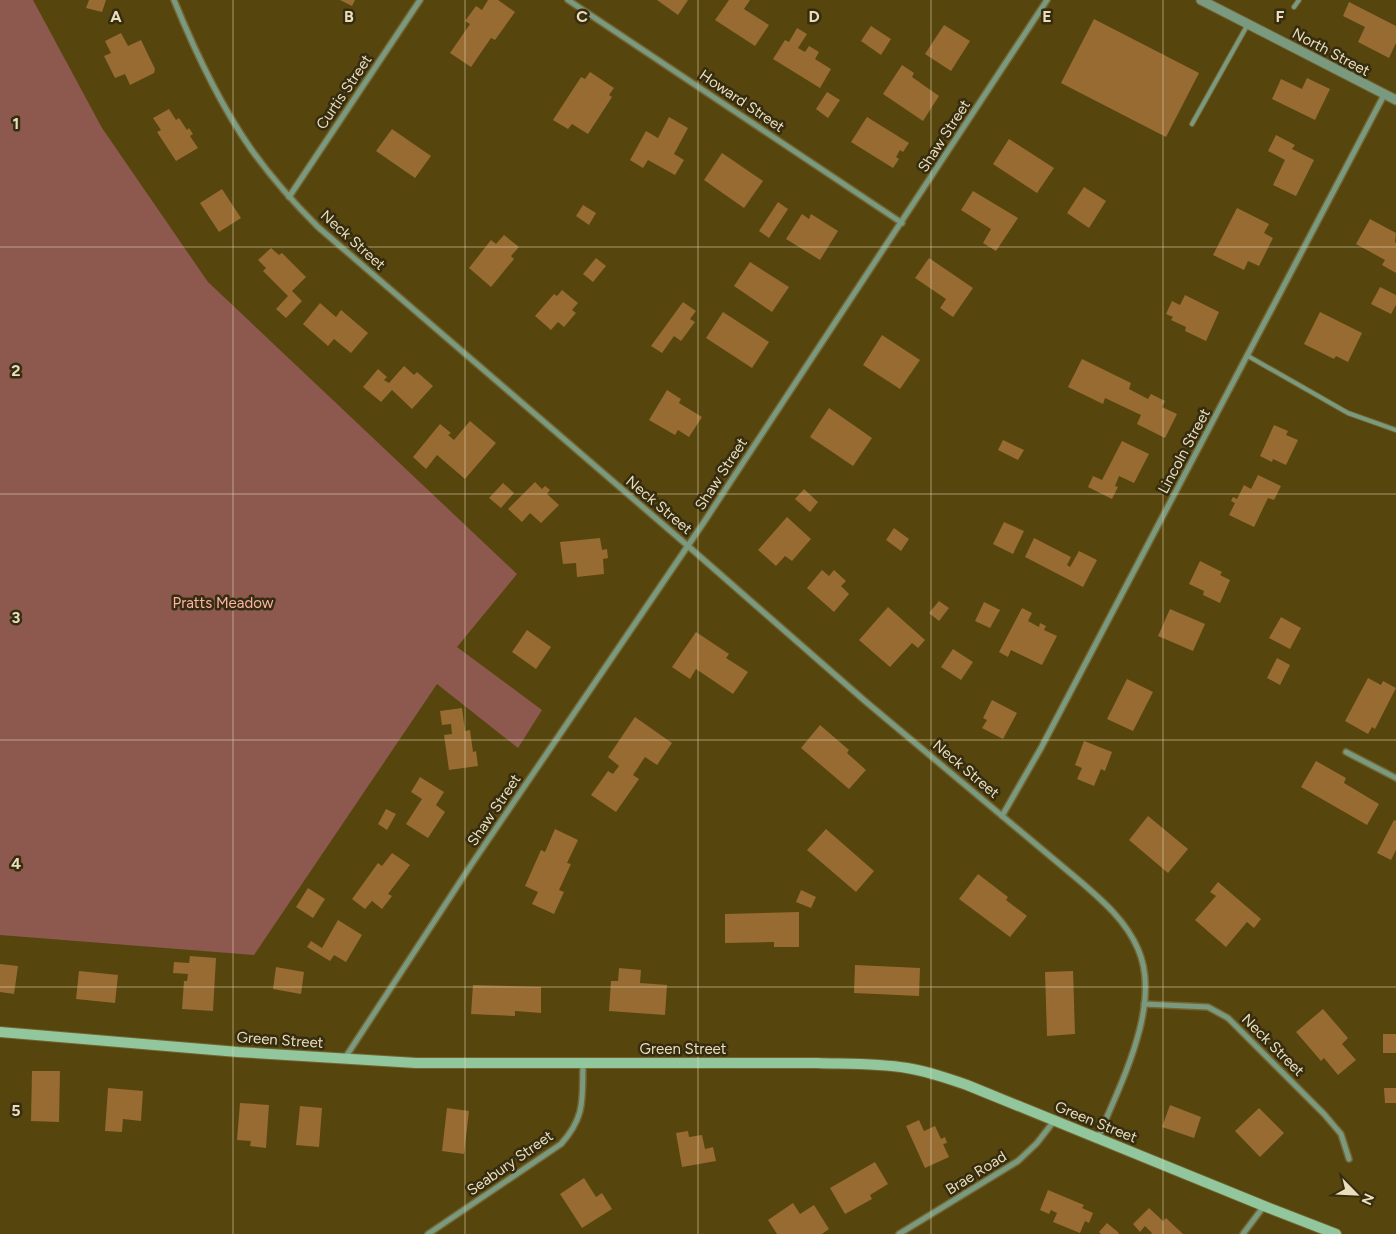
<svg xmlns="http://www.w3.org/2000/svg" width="1396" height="1234" font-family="Figtree,sans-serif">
<rect width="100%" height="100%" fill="#57450e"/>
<path fill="#8d584e" d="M0,0h33l69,128 106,154 309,292 -60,73 85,63 -24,38 -81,-64 -183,271 -254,-20z"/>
<g fill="#976b32">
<path d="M89,0h17l-4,12 -16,-4z"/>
<path d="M340,0h15l-3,6z"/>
<path d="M488,0h10l17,12 -20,28 -4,-2 -20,29 -21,-14 20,-29 -5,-3 11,-15 6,4z"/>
<path d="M657,0h31l-10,15z"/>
<path d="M729,0h21l-6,9 25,16 -14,21 -40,-26z"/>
<path d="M1349,2l47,24v17l-7,15 -31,-16 7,-15 -22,-11z"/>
<path d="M1094,19l105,54 -33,64 -105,-54z"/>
<path d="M944,25l26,16 -19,30 -26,-17z"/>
<path d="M871,26l20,13 -10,16 -20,-14z"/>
<path d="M797,28l10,6 -9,14 7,4 4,-6 10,6 -4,7 16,10 -11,19 -47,-29 12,-19 4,2z"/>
<path d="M121,33l7,13 13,-6 14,29 -1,4 -24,12 -5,-11 -10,4 -11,-22 7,-3 -6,-12z"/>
<path d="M902,65l12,8 -2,4 27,19 -16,25 -40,-27z"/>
<path d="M590,72l24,16 -5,7 3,2 -24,37 -16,-10 -4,5 -15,-9 28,-43 4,2z"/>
<path d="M1307,78l23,11 -15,31 -43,-21 9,-20 21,10z"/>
<path d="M827,92l13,8 -12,18 -12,-9z"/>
<path d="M169,109l7,11 3,-2 8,12 2,-2 4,6 -3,2 8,12 -22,13 -19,-29 4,-2 -8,-12z"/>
<path d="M669,117l19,11 -14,26 10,6 -9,15 -27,-15 -5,8 -13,-8 16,-29 12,7z"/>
<path d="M867,117l42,26 -6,9 -3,-2 -4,7 3,2 -6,9 -42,-26z"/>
<path d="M392,129l39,27 -16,22 -39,-27z"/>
<path d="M1276,135l19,10 -3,4 22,11 -18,36 -23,-11 12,-25 -17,-9z"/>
<path d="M1009,139l45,29 -17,25 -44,-29z"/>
<path d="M722,153l41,28 -19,27 -40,-28z"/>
<path d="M1084,187l22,14 -17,27 -22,-15z"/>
<path d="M222,189l19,29 -22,14 -19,-29z"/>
<path d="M973,191l45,27 -22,33 -13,-8 8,-14 -30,-19z"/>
<path d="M778,202l10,7 -19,29 -10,-7z"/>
<path d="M583,205l13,8 -7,12 -13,-9z"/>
<path d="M1237,208l32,16 -5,9 9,5 -14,28 -11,-5 -4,9 -31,-15z"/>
<path d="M802,214l7,5 2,-5 27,17 -18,29 -34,-21z"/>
<path d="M1370,219l26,14 -1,9 1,1v30l-14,-8 3,-5 -29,-16z"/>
<path d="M504,235l15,12 -8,9 3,3 -23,28 -22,-19 22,-28 5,4z"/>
<path d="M271,248l8,7 3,-2 24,24 -14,14 10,10 -16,17 -10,-9 12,-13 -25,-25 3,-3 -8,-8z"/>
<path d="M596,258l10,8 -13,16 -10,-8z"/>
<path d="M929,258l44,30 -20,29 -13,-9 6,-9 -31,-21z"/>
<path d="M750,262l39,25 -17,25 -38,-26z"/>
<path d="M1380,287l16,8v10l-5,9 -20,-10z"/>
<path d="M562,290l16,13 -6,7 4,3 -12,14 -6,-5 -7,8 -16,-14 19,-22 3,2z"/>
<path d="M1185,295l34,17 -13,29 -21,-10 1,-4 -15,-7 2,-3 -7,-3 6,-13 8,4z"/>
<path d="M683,302l13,9 -6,8 5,3 -14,19 -7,-5 -12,17 -11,-7z"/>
<path d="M320,303l16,14 5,-7 27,23 -17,20 -17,-14 -6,7 -25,-22z"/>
<path d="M723,312l46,30 -17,26 -46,-30z"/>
<path d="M1320,312l42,21 -14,29 -12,-6 -2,3 -30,-15z"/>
<path d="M882,335l38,25 -20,29 -37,-24z"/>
<path d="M1082,359l49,24 -2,6 19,10 3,-5 14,7 -3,6 15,7 -12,24 -28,-14 4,-9 -36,-17 -2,6 -35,-17z"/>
<path d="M404,366l10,9 3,-3 16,14 -21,23 -20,-19 -11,12 -18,-15 15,-18 9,8 -3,3 5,3z"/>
<path d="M667,390l14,9 -2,4 23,14 -13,20 -11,-7 -3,5 -26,-15z"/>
<path d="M829,408l43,30 -19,28 -43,-29z"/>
<path d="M470,421l26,22 -31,36 -28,-24 -11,14 -13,-12 27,-33 11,9 -3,2 6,5z"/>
<path d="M1274,425l14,6 -2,4 12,5 -12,25 -13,-6 -1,3 -12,-6z"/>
<path d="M1003,440l21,10 -6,10 -20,-10z"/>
<path d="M1122,441l27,13 -15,29 -15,-7 -4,10 3,1 -6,12 -24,-12 5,-11 9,4z"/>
<path d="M1258,475l23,11 -7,14 -6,-2 -14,29 -25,-12 6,-12 -4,-2 2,-4 4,2 7,-14 7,4z"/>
<path d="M535,482l7,7 3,-3 5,4 -3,4 12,11 -18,18 -11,-10 -8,9 -14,-13z"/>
<path d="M503,483l11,10 -13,15 -12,-10z"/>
<path d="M804,489l14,13 -8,10 -15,-13z"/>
<path d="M787,517l24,22 -19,22 -7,-5 -9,10 -18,-16z"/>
<path d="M1004,522l20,9 -11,23 -20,-10z"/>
<path d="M894,528l15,11 -8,12 -15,-11z"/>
<path d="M600,538l2,12 5,-1 1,9 -5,1 1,15 -27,3 -1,-14 -13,1 -3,-22z"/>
<path d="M1034,538l37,19 -4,8 3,2 9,-16 18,9 -14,27 -58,-30z"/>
<path d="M1200,561l22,11 -2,3 10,5 -10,23 -17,-8 1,-4 -15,-7z"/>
<path d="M822,570l7,6 5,-6 12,11 -5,5 8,8 -15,18 -27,-24z"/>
<path d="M939,601l10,7 -10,13 -10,-8z"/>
<path d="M984,602l16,8 -10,18 -15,-7z"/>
<path d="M888,607l37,33 -7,8 -6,-5 -22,24 -31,-27z"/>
<path d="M1022,608l10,5 -4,8 11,6 1,-4 6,3 -2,4 13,6 -15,29 -31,-15 -3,7 -9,-5z"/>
<path d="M1170,609l35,15 -12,27 -35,-15z"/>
<path d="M1281,617l20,11 -11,21 -21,-11z"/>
<path d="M527,630l24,17 -15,22 -24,-17z"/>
<path d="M696,632l33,22 -3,4 22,14 -15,22 -37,-25 -6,10 -18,-12z"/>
<path d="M953,649l20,13 -12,18 -20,-13z"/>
<path d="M1277,658l13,7 -10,20 -13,-7z"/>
<path d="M1368,678l13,7 2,-4 13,7 -21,41 -3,-2 -4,7 -23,-13z"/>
<path d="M1127,679l26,13 -20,39 -26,-12z"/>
<path d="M992,700l25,13 -14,26 -21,-11 5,-8 -4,-2z"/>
<path d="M462,708l3,23 5,-1 3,22 3,-1 2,15 -29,4 -5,-35 8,-1 -1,-10 -9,1 -2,-14z"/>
<path d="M635,717l37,26 -15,22 -12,-8 -12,18 6,4 -23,33 -25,-17 17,-24 5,3 6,-8 -11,-9z"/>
<path d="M820,725l29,25 -2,3 19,17 -17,19 -48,-41z"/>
<path d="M1084,741l28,11 -7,19 -4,-2 -7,17 -17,-7 5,-11 -7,-3z"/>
<path d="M1316,761l30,17 -2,5 35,21 -12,21 -66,-38z"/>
<path d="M420,777l24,15 -8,13 9,7 -17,26 -22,-14 16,-25 -11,-7z"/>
<path d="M386,809l10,5 -9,16 -9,-6z"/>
<path d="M1148,816l40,33 -20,24 -39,-33z"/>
<path d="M1394,820l2,1v29l-5,10 -14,-7z"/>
<path d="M555,829l23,11 -11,23 4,1 -12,26 5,2 -10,22 -22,-10 6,-12 -13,-6 16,-36 4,2z"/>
<path d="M826,829l48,42 -18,21 -49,-42z"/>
<path d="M392,853l18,12 -22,29 4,2 -10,13 -10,-8 -7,8 -13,-10 26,-36 4,3z"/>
<path d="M978,874l30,23 -2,3 21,16 -17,21 -51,-38z"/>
<path d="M1218,882l43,37 -7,9 -7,-6 -21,25 -31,-27 21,-24 -6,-4z"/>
<path d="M308,888l17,11 -12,19 -17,-11z"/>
<path d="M801,890l15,7 -5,11 -15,-6z"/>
<path d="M799,912v35h-25v-5l-49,1v-29z"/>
<path d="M338,920l24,15 -16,27 -12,-7 -4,6 -23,-14 4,-6 11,7z"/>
<path d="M190,956l26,2 -3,53 -31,-2 2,-28h3l1,-7 -15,-1 1,-11 15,1z"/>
<path d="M0,964l18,2 -4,28 -14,-2z"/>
<path d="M855,965l65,3 -1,28 -65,-3z"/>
<path d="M276,967l28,5 -3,22 -28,-5z"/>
<path d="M619,968l22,2 -1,13 27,2 -2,30 -56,-4 2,-30h7z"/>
<path d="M79,971l39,4 -3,28 -39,-4z"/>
<path d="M1073,971l2,63 -28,2 -2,-64z"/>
<path d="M473,985l68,2v26l-26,-2v5l-44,-2z"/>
<path d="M1323,1009l25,29 -6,6 14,16 -18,15 -14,-17 -3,3 -25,-29z"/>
<rect x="1383" y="1034" width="13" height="19"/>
<path d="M32,1071h28l-1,51 -28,-1z"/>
<path d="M108,1088l35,3 -2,30 -18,-2 -1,13 -17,-1z"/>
<path d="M1384,1088h12v15h-11z"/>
<path d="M240,1103l29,2 -3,43 -16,-2 1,-5 -14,-1z"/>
<path d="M1170,1105l31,12 -7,21 -32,-11z"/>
<path d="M300,1106l22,2 -3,39 -23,-2z"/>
<path d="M447,1108l22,3 -5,43 -22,-3z"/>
<path d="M1259,1108l25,25 -24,24 -25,-26z"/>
<path d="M919,1120l5,11 11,-5 6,13 4,-2 2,6 -4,1 6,13 -24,11 -19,-42z"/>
<path d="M688,1131l1,6 13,-2 3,14 8,-2 3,14 -34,6 -6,-34z"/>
<path d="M875,1162l13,22 -18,11 2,4 -27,15 -15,-26z"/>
<path d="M584,1178l12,19 6,-4 10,16 -30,19 -22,-34z"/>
<path d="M1048,1190l36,15 -2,3 11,5 -4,10 -4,-2 -5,12 -27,-11 4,-9 -6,-3 -2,4 -9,-4z"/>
<path d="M793,1203l7,11 14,-9 15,24 -7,5h-45l-9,-14z"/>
<path d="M1149,1208l14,13 3,-3 17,16h-32l1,-1 -7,-7 -5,6 -7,-8z"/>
<path d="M1107,1223l12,10 -1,1h-17l-2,-2z"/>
</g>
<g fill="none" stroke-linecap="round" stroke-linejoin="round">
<g stroke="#746431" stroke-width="6">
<g id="service">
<path d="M1294,7l5,-7"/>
<path d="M1192,124l56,-100"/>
<path d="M1248,356l100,57 48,17"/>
</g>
</g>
<g stroke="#746431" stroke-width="8">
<g id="minor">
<path d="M174,0c20,49 47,106 77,149 20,28 43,54 67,78l370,319 177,155 216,181c22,19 45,39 57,67 25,56 -19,137 -40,189"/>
<path d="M568,0l334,223"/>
<path d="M289,197l131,-197"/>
<path d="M1346,752l50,26"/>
<path d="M1002,816l39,-68 343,-653"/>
<path d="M1144,1004l64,3 20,11 96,96 17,20 8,25"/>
<path d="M345,1058l126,-193 233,-343 343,-522"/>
<path d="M428,1234l133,-90c25,-28 21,-45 22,-80"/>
<path d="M899,1234l119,-73 19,-18 17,-22"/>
<path d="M1243,1234l21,-28"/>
</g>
</g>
<g stroke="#746431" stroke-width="11">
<path id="tertiary" d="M1201,0l195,100"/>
</g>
<g stroke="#746431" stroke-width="12">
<path id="secondary" d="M0,1032l238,20 178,11h401c29,1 60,0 90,5 20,3 40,10 60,17l297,121 72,28"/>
</g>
<use href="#service" stroke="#799a7f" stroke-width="4"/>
<use href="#minor" stroke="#799a7f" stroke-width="5"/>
<use href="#tertiary" stroke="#799a7f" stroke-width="9"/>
<use href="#secondary" stroke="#92c79d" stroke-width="10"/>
</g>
<path fill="none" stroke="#eadebc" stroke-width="1" stroke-opacity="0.55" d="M233,0v1234M465,0v1234M698,0v1234M931,0v1234M1163,0v1234M0,247h1396M0,494h1396M0,740h1396M0,987h1396"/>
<g text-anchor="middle" stroke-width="5" stroke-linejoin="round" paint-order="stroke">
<g font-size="15" fill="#eadebc" stroke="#362d10">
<text transform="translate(1331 52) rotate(28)" y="5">North Street</text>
<text transform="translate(344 92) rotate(-56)" y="5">Curtis Street</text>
<text transform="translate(742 101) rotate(34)" y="5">Howard Street</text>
<text transform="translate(944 136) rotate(-57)" y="5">Shaw Street</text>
<text transform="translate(353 240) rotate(42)" y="5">Neck Street</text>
<text transform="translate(1184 451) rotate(-62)" y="5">Lincoln Street</text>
<text transform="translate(721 474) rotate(-57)" y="5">Shaw Street</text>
<text transform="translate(659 505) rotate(40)" y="5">Neck Street</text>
<text transform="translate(966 769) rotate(40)" y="5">Neck Street</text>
<text transform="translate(494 810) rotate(-56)" y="5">Shaw Street</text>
<text transform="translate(280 1040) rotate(4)" y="5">Green Street</text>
<text transform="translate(1273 1045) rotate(45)" y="5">Neck Street</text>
<text x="683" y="1054">Green Street</text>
<text transform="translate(1096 1122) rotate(22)" y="5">Green Street</text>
<text transform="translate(510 1163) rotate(-35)" y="5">Seabury Street</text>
<text transform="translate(976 1173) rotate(-32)" y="5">Brae Road</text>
</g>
<g font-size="15" fill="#fdb2a5" stroke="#362d10">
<text x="223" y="608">Pratts Meadow</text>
</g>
</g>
<g font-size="16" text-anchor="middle" font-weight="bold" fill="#eadebc" stroke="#362d10" stroke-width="5" stroke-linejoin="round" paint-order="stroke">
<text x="116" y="22">A</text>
<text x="349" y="22">B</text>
<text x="582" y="22">C</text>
<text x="814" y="22">D</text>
<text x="1047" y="22">E</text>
<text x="1280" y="22">F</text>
<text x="16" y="129">1</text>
<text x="16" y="376">2</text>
<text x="16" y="623">3</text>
<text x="16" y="869">4</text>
<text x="16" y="1116">5</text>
</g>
<g transform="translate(1356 1194) rotate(114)" stroke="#362d10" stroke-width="4" paint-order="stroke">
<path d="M0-4L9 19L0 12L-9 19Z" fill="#eadebc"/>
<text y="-8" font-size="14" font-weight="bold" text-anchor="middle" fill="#eadebc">N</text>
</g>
</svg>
